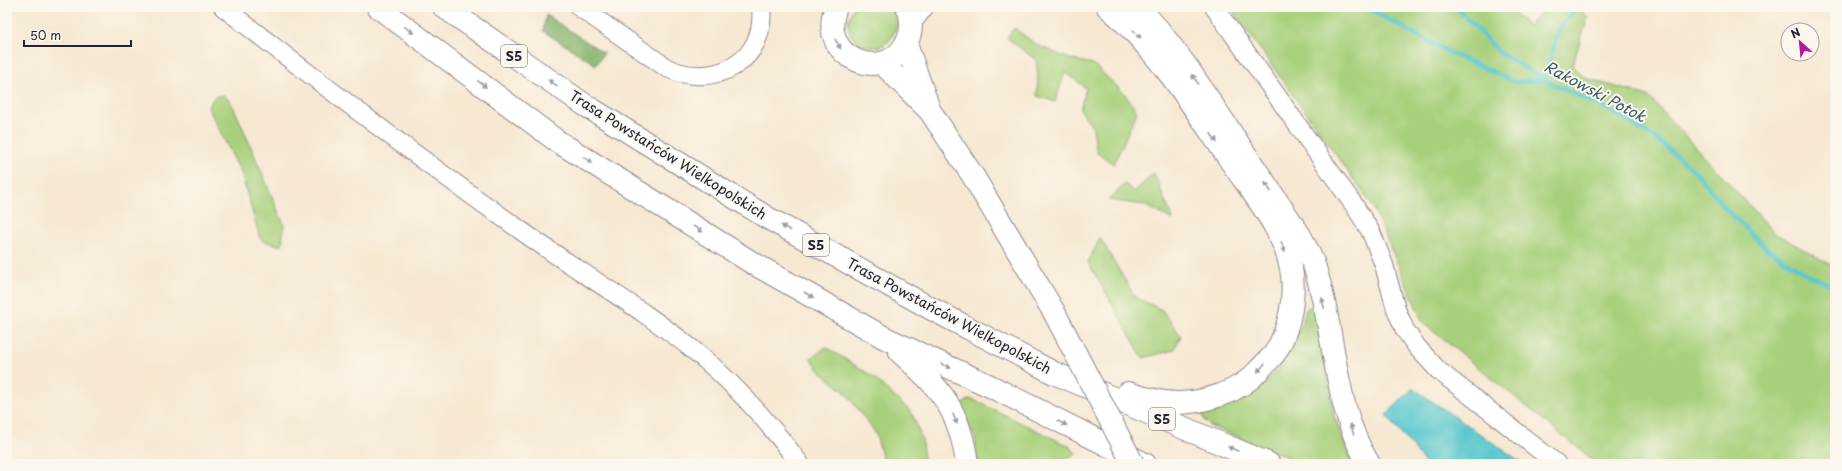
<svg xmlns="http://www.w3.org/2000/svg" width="1842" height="471" font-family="'Playpen Sans',sans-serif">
<rect width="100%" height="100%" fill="#fbf7ec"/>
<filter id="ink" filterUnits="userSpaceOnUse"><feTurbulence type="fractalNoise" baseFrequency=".025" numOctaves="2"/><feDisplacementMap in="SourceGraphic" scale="8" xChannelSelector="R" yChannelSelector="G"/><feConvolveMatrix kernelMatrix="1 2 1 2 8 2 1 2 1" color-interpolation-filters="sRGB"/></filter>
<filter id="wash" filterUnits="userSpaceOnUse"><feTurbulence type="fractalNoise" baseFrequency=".012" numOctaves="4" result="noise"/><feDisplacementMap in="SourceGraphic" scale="16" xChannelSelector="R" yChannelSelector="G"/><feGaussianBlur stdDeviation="0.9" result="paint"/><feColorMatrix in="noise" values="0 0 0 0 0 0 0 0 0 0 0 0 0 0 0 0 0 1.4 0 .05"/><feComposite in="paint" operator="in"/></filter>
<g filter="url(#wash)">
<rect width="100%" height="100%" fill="#f6e8d2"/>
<g fill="#a8d07c" stroke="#65795c">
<path d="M854,7h37c5,8 8,17 3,26 -14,31 -62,7 -40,-26z"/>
<path d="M1230,7h278l21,19 17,-19h30l12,10 -16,49 13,12 63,18 128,138 59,33v197h-237l-175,-141 -51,-118z"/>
<path d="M1014,28l23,17 33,14 23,5 31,29 13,19 -23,52 -17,-11 -4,-25 -13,-19 6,-21 -21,-16 -10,30 -18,-6 1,-20 -2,-16 -29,-22z"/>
<path d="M224,95l7,7 11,24 42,99 -2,21 -19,-5 -3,-3 -19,-65 -33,-66 6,-10z"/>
<path d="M1154,173l19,47 -29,-15 -36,-5 17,-16 9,8z"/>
<path d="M1100,238l35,59 27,13 19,26 -7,14 -31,8 -55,-96z"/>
<path d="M1315,304l19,112 19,48h-48l-95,-38 -5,-5 -3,-7c11,-6 24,-6 35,-11 38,-18 59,-55 69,-94z"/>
<path d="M826,347l46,29 40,37 10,27 2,24h-40l-8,-30 -30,-41 -24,-20 -12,-14z"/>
<path d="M969,399l5,1 97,47 5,7c-20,15 -73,10 -98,10l-3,-26 -15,-32z"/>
</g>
<path fill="#86b26c" stroke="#546a54" d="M546,15l58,38 -8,12 -53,-34z"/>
<path fill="#5ac8ce" stroke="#3e7584" d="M1413,388l111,76h-98l-40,-49z"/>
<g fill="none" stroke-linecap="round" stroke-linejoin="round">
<g stroke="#5ac8ce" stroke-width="4.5">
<path d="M1361,7l12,4 77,42 66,29 29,-2 12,-47 18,-26"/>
<path d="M1456,7l44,46 45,27 68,32 42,26 40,33 32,39 40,39 43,27 25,10"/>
</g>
</g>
</g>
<g filter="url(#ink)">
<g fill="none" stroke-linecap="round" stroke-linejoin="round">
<g stroke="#8c8586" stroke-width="20">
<g id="minor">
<path d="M223,7c98,77 198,153 300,225 57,41 119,76 174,121 39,32 73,71 103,111"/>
<path d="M579,7l88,61c46,21 100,-5 94,-61"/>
<path d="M1214,7l140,198 17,27 13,33 12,44 9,21 12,17 21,23 119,94"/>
</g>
</g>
<g stroke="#8c8586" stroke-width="24">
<g id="major">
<path d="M836,7c-21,51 53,82 73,30 3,-9 3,-21 -2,-30"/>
<path d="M906,44l22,62"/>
<path d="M882,63l48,48 43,65 81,136"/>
</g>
</g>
<g stroke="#8c8586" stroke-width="24">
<g id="highway">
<path d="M378,7l179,134 194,121 134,76 105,48 155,78"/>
<path d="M444,7l141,98 181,112 164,91 124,65 215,91"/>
<path d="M1108,7c51,44 86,101 124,156 22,32 51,66 59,105 5,28 -1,61 -16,85 -5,6 -11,12 -17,18 -18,21 -52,31 -79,32 -17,0 -35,-5 -51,-10"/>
<path d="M1138,7l20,22 29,38 114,170c4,9 10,19 13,28 22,65 18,140 55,199"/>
<path d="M911,21l11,-14"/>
<path d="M900,352c40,36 60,57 67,112"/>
</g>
</g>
<use href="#minor" stroke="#fff" stroke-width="18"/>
<use href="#major" stroke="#fff" stroke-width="22"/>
<use href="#highway" stroke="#fff" stroke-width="22"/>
<g stroke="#8c8586" stroke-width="24" stroke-linecap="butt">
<path id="major-bridge" d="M1054,312l79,152"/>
</g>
<use href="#major-bridge" stroke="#fff" stroke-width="22"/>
</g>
<defs><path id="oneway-solid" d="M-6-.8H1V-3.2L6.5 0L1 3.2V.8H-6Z"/></defs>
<g fill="#9c9ca7">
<use href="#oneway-solid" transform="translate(409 30) rotate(37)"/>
<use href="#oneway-solid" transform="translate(1137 34) rotate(46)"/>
<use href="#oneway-solid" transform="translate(838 44) rotate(60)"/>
<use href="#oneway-solid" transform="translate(1195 79) rotate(-124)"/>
<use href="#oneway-solid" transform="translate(553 83) rotate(-146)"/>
<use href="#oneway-solid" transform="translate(482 84) rotate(37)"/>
<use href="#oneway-solid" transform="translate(1214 138) rotate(56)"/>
<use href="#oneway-solid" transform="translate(588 160) rotate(32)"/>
<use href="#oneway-solid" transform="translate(1268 187) rotate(-124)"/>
<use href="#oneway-solid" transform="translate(786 228) rotate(-151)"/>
<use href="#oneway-solid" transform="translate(698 229) rotate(32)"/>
<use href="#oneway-solid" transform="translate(1283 247) rotate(71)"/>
<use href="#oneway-solid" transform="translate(809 295) rotate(30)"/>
<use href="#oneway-solid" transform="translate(1323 303) rotate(-102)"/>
<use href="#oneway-solid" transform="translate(946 366) rotate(25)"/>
<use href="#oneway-solid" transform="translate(1261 368) rotate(132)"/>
<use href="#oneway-solid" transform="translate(955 419) rotate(68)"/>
<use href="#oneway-solid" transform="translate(1062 423) rotate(27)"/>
<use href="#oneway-solid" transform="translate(1352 429) rotate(-108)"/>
<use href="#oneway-solid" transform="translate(1233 449) rotate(-157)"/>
</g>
</g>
<g text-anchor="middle" stroke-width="4" stroke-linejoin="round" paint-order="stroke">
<g fill="#fbf7ec" stroke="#636270" stroke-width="1">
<rect x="501" y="45" width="26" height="22" rx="3"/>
<rect x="803" y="234" width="26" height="22" rx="3"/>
<rect x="1149" y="408" width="26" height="22" rx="3"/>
</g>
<g font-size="13" font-weight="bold" fill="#22223b">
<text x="514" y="61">S5</text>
<text x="816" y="250">S5</text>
<text x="1162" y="424">S5</text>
</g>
<g font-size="14" fill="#22223b" stroke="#fbf7ec">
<text transform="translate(668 155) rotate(32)" y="5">Trasa Powstańców Wielkopolskich</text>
<text transform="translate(949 316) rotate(28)" y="5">Trasa Powstańców Wielkopolskich</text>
</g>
<g font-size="15" font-style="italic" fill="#365c6e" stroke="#fbf7ec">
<text transform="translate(1595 92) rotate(28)" y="5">Rakowski Potok</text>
</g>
</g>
<rect width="1842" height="471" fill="none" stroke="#fbf7ec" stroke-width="24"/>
<g transform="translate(1800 42) rotate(333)"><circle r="19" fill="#fbf7ec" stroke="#a4a2a5"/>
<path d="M0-3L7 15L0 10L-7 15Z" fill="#b5179e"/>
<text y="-6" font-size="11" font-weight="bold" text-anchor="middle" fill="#22223b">N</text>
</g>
<path d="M24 40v6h107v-6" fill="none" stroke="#22223b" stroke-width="2"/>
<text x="30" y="40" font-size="12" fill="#22223b" stroke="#fbf7ec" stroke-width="3" paint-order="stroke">50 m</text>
</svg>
